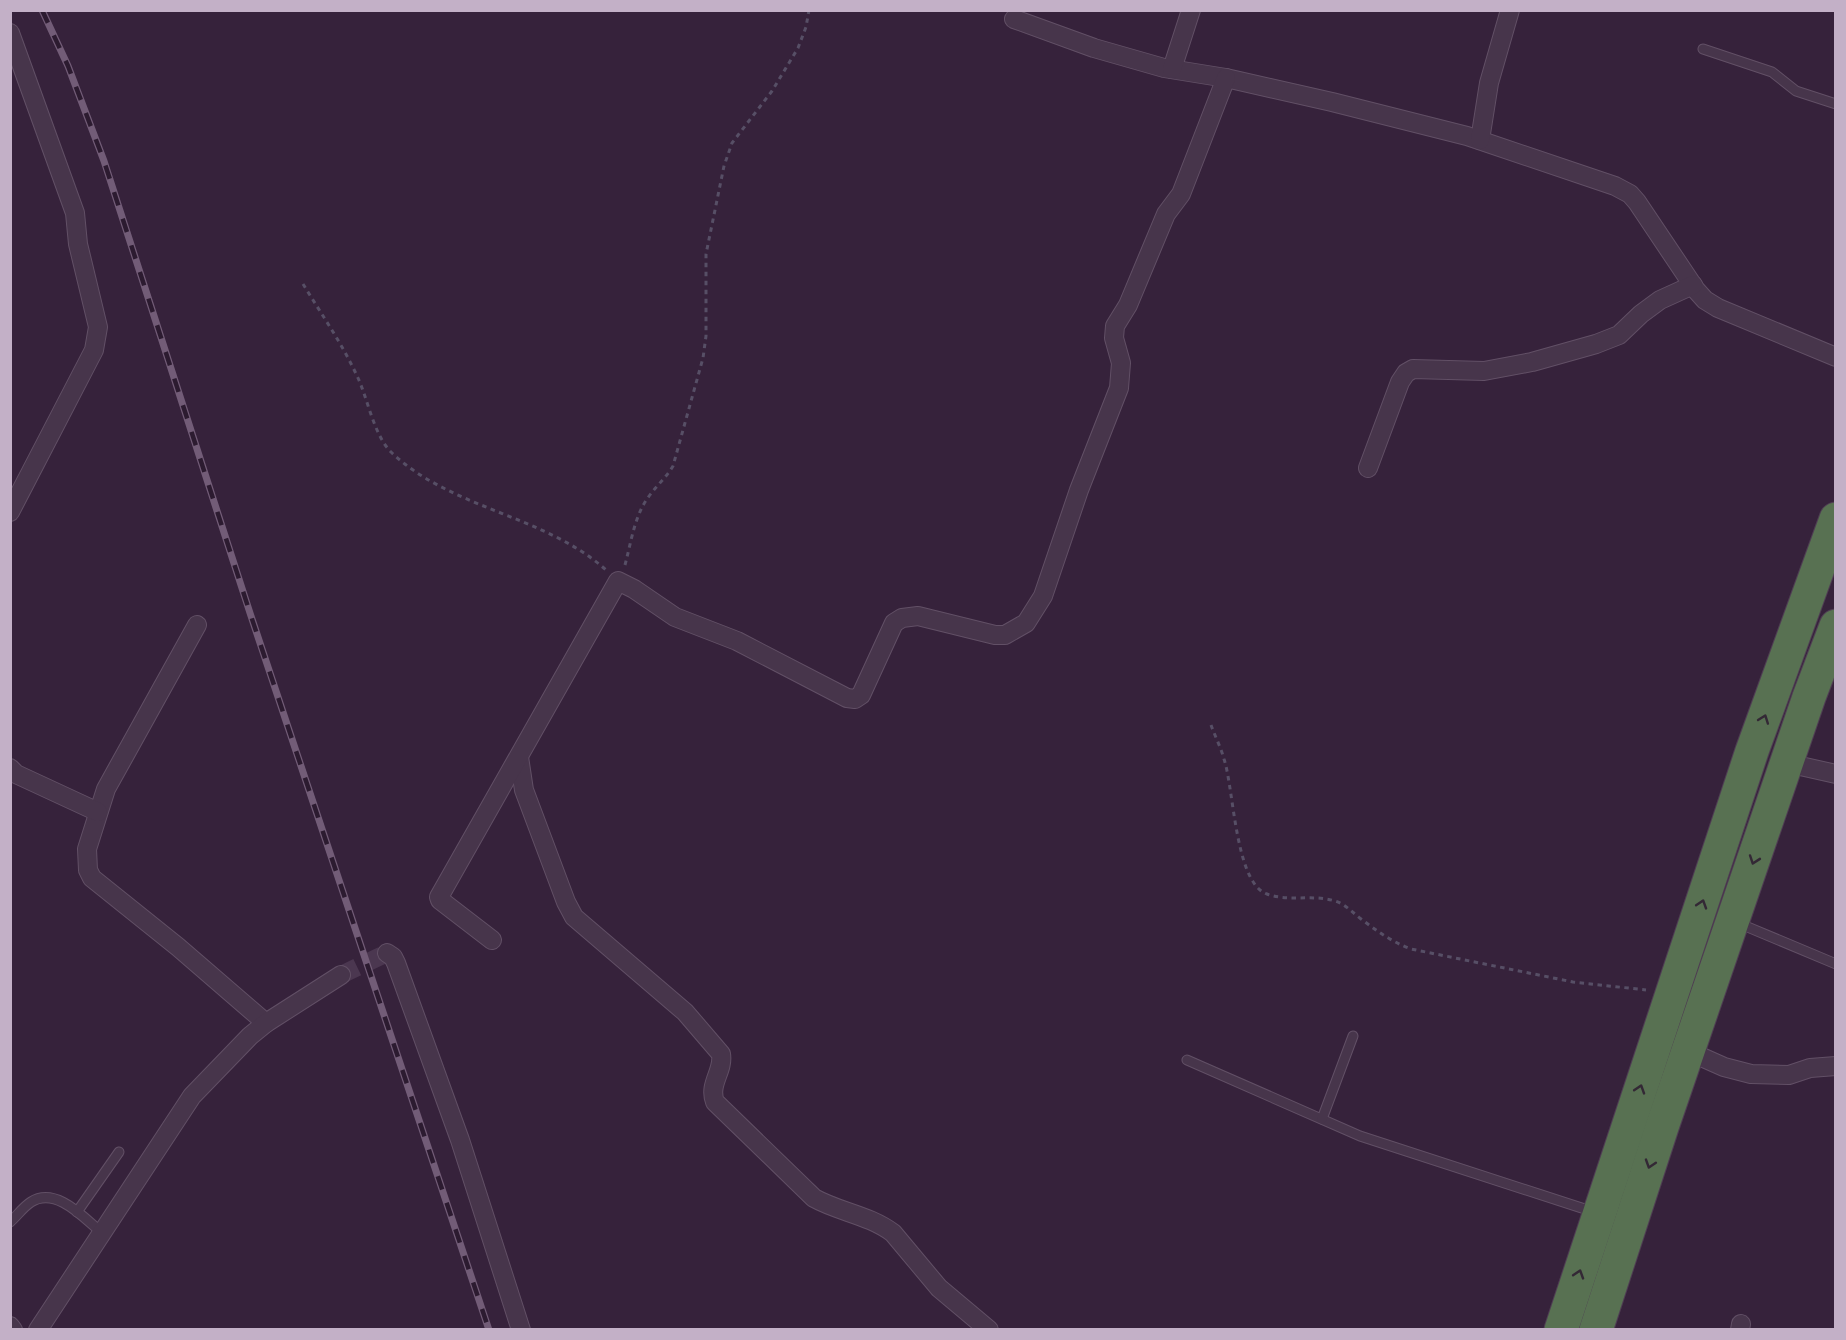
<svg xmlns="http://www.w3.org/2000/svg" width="1846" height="1340" font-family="Overpass,sans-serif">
<rect width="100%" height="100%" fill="#36223b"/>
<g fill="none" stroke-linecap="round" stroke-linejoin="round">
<path stroke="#4b3750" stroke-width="18" stroke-dasharray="18 9" stroke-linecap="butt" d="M341,975l46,-22"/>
<g stroke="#625066" stroke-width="11">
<g id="lane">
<path d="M1703,49l69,23 24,19 40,13"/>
<path d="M1738,923l98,41"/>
<path d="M1187,1060l173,76 234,76"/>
<path d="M1322,1119l31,-83"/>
<path d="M77,1212l42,-60"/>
<path d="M10,1222c7,-6 13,-15 21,-20 25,-16 53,16 70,30"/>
</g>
</g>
<g stroke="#625066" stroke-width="20">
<g id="street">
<path d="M1014,19l80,29 70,20 62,10 106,24 135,34 148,50 15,8 7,8 59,88 9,10 13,8 118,49"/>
<path d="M10,33l65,180 3,31 20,83 -4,23 -84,162"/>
<path d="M1172,69l19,-59"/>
<path d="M1480,140l9,-57 21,-73"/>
<path d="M1368,468l32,-86 6,-9 7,-4 71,2 48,-9 64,-18 23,-9 22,-21 19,-14 33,-15"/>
<path d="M197,625l-91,164 -19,60 1,21 4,8 86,69 88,76"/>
<path d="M519,757l5,33 42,112 8,15 111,95 36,42c3,17 -13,30 -6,48l99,96c25,14 55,17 79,35l46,55 50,42"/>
<path d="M1787,763l49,11"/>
<path d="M10,768l6,6 82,38"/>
<path d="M492,940l-52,-40 -1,-3 179,-316 16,8 41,28 62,24 110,57 8,1 6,-4 33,-72 8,-5 16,-2 77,19h10l21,-12 17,-27 36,-106 40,-102 2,-25 -7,-25 1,-12 13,-21 38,-91 15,-20 45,-116"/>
<path d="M387,953l6,4 3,6 64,177 61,190"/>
<path d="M1688,1051l36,16 27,7 38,1 21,-7 26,-2"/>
<path d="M10,1326l3,4"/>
<path d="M38,1330l154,-234 58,-60 16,-13 75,-48"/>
<path d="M1740,1330l1,-6"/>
</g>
</g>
<g stroke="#4f3d53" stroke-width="35">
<g id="highway">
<path d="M1561,1330l191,-579 84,-232"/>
<path d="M1596,1330l66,-203 147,-430 27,-71"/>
</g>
</g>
<g stroke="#574f66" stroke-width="3" stroke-dasharray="4.5 4.5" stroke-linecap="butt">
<path d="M303,284c19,31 40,61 55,94 10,22 16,57 33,74 59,57 154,63 215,118"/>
<path d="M625,565c6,-22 9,-47 22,-66 8,-12 19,-21 26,-33l30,-108 3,-22v-82l18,-88 8,-23 40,-52 26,-43 8,-21 3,-17"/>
<path d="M1211,725c4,11 10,23 13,34 10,30 11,124 43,135 21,8 46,0 68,7 10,3 17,11 26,18 16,12 31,23 50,30l162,33 73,8"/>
</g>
<use href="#lane" stroke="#47354b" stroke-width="9"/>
<use href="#street" stroke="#47354b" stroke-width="18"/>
<use href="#highway" stroke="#587152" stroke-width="33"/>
<g stroke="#725c77" stroke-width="7">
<path id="rail" d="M42,10l26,56 36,95 146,452 239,717"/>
</g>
<use href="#rail" stroke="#2c1b30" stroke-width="4.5" stroke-dasharray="14" stroke-linecap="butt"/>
</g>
<defs><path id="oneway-chevron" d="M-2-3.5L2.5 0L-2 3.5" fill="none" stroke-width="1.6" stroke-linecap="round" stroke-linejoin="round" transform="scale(1.5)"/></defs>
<g stroke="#332835">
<use href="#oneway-chevron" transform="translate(1764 719) rotate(-70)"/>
<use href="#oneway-chevron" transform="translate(1754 860) rotate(109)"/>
<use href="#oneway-chevron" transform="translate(1702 904) rotate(-72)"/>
<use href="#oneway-chevron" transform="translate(1640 1089) rotate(-72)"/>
<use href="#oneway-chevron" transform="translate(1650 1164) rotate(108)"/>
<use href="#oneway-chevron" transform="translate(1579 1274) rotate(-72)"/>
</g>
<rect width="1846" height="1340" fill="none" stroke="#c3b0c7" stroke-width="24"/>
</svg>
